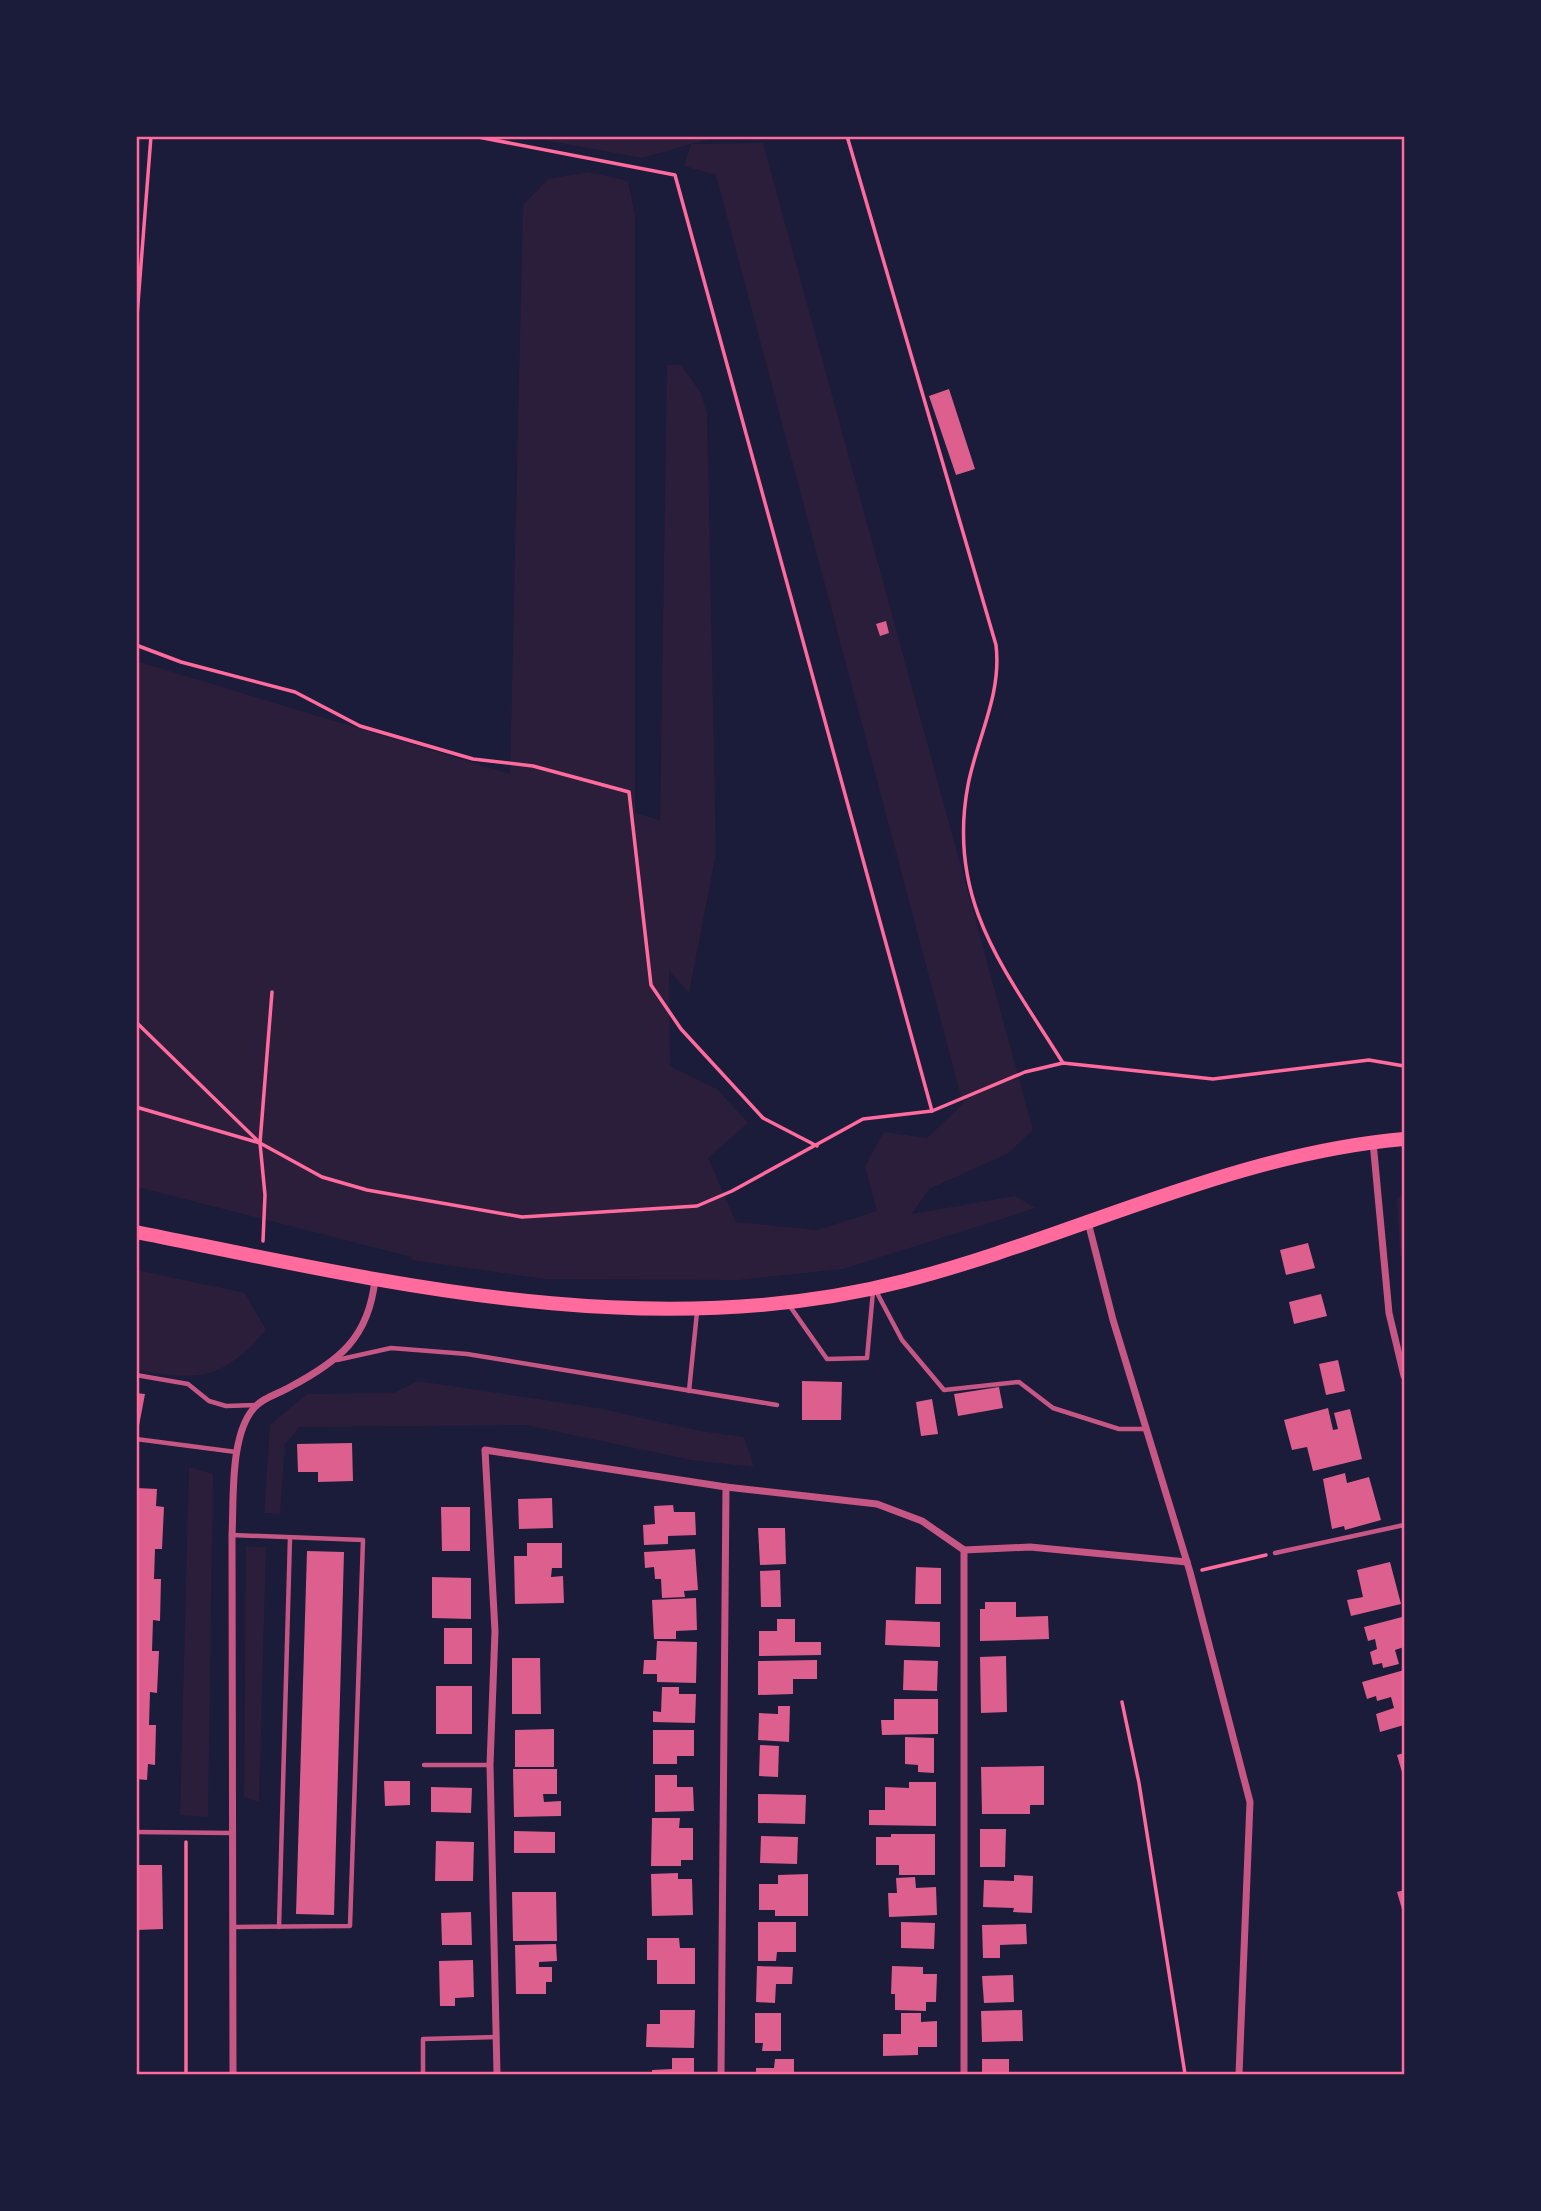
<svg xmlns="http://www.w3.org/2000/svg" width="1541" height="2211" font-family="'IBM Plex Sans',sans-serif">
<rect width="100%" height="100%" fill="#1b1b3a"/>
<g fill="#2a1e3b">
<path d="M528,137h188l-74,21z"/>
<path d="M763,143l270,987 -26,24 -78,35 -17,25 103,-18 21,12 -193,61 -105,11 -193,-1 -134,-19 1,-3 -275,-70 -1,-526 374,113 13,-569 25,-26 40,-7 40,9 7,34v598l25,7 7,-455h14l20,28 6,20 9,440 -27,140 -20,-22 1,95 47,23 31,34 -40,35 28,64 81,8 60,-19 -12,-45 19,-34 43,6 36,-34 -247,-929 -32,-9 7,-22z"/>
<path d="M1404,1194v60l-4,2 -3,-57z"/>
<path d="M137,1270l108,23 21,37c-44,50 -66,51 -129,40z"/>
<path d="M418,1381l180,27 102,23 44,6 10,30 -63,-7 -165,-35 -226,2 -15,17 -5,70 -16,-1 6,-88 37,-31 86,-1z"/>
<path d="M189,1467l24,7 -5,343 -28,-2z"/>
<path d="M246,1546l20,1 -7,255 -15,-5z"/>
</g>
<g fill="#dd5f8e">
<path d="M949,389l26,80 -19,6 -27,-79z"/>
<path d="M886,621l3,12 -9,3 -4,-12z"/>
<path d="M1308,1243l7,25 -29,7 -6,-25z"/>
<path d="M1321,1294l6,22 -33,8 -5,-22z"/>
<path d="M1338,1360l7,31 -19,4 -7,-31z"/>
<path d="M802,1381l40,1 -1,38h-39z"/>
<path d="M999,1387l4,21 -45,8 -4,-22z"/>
<path d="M136,1393l9,1 -7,37h-2z"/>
<path d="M932,1399l6,35 -17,2 -5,-34z"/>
<path d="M1328,1408l5,22 5,-1 -4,-16 16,-4 12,50 -49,12 -6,-24 -15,3 -8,-30z"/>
<path d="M352,1443l1,38 -35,1v-10h-20l-1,-28z"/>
<path d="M1345,1473l2,10 22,-6 12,43 -36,10 -1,-4 -12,3 -9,-50z"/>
<path d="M136,1488l21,1 -1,17 8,1 -2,42h-7l-1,30h7l-1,42 -7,-1 -1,31h7l-2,42 -7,-1 -1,33h7l-1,40 -7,-1 -1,16 -11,-1z"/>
<path d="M552,1498l1,30 -34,1 -1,-30z"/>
<path d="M673,1505l1,7h21l1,23 -28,1v8l-24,1 -1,-20 12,-1 -1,-18z"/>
<path d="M441,1507h29v44h-28z"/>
<path d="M758,1528h27l1,36 -26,1z"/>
<path d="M527,1543h35v25h-10l-1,9 12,-1 1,27 -49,1 -1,-48h13z"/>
<path d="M695,1549l3,41 -14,1 1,6 -23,1 -1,-19h-6l-1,-12 -9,1 -1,-16z"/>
<path d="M307,1551l37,1 -10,363 -38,-1z"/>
<path d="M1390,1562l11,42 -50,12 -4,-16 16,-3 -6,-27z"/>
<path d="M916,1567l25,1v36h-26z"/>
<path d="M780,1570l1,37h-20l-1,-36z"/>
<path d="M432,1577l39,1v41l-39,-1z"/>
<path d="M696,1598l1,32 -21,1v8h-22l-2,-39z"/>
<path d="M985,1602h31v15l32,-1 1,23 -69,2v-32h5z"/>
<path d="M1402,1617l2,30 -9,3 4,14 -16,4 -1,-5 -9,2 -3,-13 7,-3 -2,-10 -7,2 -4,-14z"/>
<path d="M777,1619h18v23h26v13l-62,1v-25h18z"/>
<path d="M886,1620l54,2v25l-55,-2z"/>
<rect x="444" y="1628" width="28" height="36"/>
<path d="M657,1641l40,1 -1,41 -39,-1v-8h-14l1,-14h12z"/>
<path d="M1006,1656l1,56 -26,1 -1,-56z"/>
<path d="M512,1658h28l1,56h-29z"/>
<path d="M817,1660v19h-24v15l-35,1v-34z"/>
<path d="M904,1660l34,1 -1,30 -34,-1z"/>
<path d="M1404,1670v55l-24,7 -4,-18 18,-6 -3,-11 -14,4 -1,-5 -9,3 -5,-17z"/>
<rect x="436" y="1686" width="36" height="48"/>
<path d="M662,1687h17v7h17l-1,29 -42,-1v-11l8,1z"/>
<path d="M894,1699h44v35l-56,1 -1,-15h13z"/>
<path d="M778,1706h12l-1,36 -31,-2 1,-27 19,1z"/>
<path d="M554,1729v38h-39v-37z"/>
<path d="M653,1730h41v26h-17v8h-24z"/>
<path d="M905,1737l29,1v35l-16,-1v-7l-13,-1z"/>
<path d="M760,1745l19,1 -1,31 -19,-1z"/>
<path d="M1404,1753v26l-7,-24z"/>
<path d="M1044,1766v39h-14v9h-48l-1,-47z"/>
<path d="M513,1769h44v25h-14l1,8 17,-1v15l-47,1z"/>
<path d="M655,1775h22v12h16l1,24 -39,1z"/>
<path d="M384,1781h26v24l-25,1z"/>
<path d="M909,1782h27v44l-67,-1v-15h16v-23l24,1z"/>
<path d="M431,1787l41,1 -1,25 -40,-1z"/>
<path d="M758,1794l48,1 -1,29 -47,-1z"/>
<path d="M652,1818h28l-1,10h14v32h-12v6h-30z"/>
<path d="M980,1829h26l-1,38h-25z"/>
<path d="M514,1831l41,1v21h-41z"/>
<path d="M891,1834h44v41h-36v-10h-23v-28h15z"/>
<path d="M761,1836l37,1 -1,27 -37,-1z"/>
<path d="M436,1841l38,1 -1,39h-38z"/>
<path d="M136,1865h26l1,64 -27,1z"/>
<path d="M678,1873v6h14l1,36 -41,1 -1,-42z"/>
<path d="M808,1874v42h-33v-6h-16v-26h19v-9z"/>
<path d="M1014,1875l19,1 -1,37 -19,-1 1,-4 -31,-1 1,-27 30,1z"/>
<path d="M915,1877l1,11 20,-1 1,28 -48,2 -1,-24h9l-1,-15z"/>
<path d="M1404,1890v19h-2l-5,-17z"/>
<path d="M512,1892h44l1,49h-44z"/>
<path d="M471,1912l1,33h-30l-1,-32z"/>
<path d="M758,1922h38v30h-19l-1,9h-18z"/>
<path d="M901,1922l34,1 -1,26 -33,-1z"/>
<path d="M1026,1924l1,20 -27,1v13h-17l-1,-33z"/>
<path d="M647,1938h32l1,10h15v36h-38v-24h-10z"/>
<path d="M556,1944l1,17 -18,1v5h13v15h-6v12h-30l-1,-49z"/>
<path d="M473,1960l1,37 -19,1v8h-15l-1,-45z"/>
<path d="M757,1966l36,1 -1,17h-16l-1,19 -19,-1z"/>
<path d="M892,1966l31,1v7h14l-1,28h-10v9l-31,-1v-16h-4z"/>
<path d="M1013,1975l1,27 -30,1 -2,-27z"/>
<path d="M660,2010h35l-1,38 -48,-1 1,-23h13z"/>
<path d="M1022,2010l1,31 -41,1 -1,-31z"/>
<path d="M755,2013h26v38h-19l1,-8h-8z"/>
<path d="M901,2013h20v9l16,-1v26h-19v8l-35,1v-22h18z"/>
<rect x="136" y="2019" width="3" height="55"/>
<path d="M672,2058h22v16h-42v-4l20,-1z"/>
<path d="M775,2059h19v15h-38v-6h18z"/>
<rect x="982" y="2059" width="27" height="15"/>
</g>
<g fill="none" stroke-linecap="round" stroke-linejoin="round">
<g stroke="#ff6b9d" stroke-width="3.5">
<path d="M473,136l202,39 257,936"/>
<path d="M847,136l149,509c6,50 -19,93 -28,140 -22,117 38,186 95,278"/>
<path d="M137,316l14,-180"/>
<path d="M136,645l45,17 114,30 65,34 113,33 60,7 96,26 22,193 30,44 82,89 54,28"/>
<path d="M136,1022l124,121 5,52 -2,46"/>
<path d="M136,1107l124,36 62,34 45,13 155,27 175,-11 35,-15 131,-72 69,-8 93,-39 38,-9 150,16 156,-19 35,6"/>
<path d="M260,1143l12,-151"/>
<path d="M1202,1570l64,-15"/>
<path d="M1122,1702l17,81 46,291"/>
<path d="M186,2074v-232"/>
</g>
<g stroke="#c65784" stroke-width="4.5">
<path d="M876,1291l26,49 42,50 75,-8 34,26 66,21h26"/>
<path d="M789,1305l38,54 40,-1 6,-67"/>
<path d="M337,1360l54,-12 76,6 310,51"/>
<path d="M136,1375l52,9 21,17 17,5 30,-1"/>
<path d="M689,1391l8,-79"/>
<path d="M136,1439l100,13"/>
<path d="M232,1535l131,5 -13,386 -117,1"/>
<path d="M1275,1553l129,-28"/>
<path d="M424,1765h66"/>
<path d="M136,1832l95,1"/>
<path d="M279,1927l11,-389"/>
<path d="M423,2074v-35l74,-2"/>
</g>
<g stroke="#c65784" stroke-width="7">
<path d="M1373,1142l16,171 15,63"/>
<path d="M1088,1222l25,98 77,252 60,230 -11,272"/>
<path d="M233,2074l-1,-539c2,-34 -3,-105 25,-130 8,-8 23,-12 33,-18 49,-26 79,-49 85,-108"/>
<path d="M497,2074l-7,-309 5,-134 -10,-181 241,37 151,17 45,17 42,29 66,-3 157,15"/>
<path d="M721,2074l5,-587"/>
<path d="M964,2074v-524"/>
</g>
<path stroke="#ff6b9d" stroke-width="14" d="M136,1232c250,50 514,115 768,49 167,-43 326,-127 500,-142"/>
</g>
<rect width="1541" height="2211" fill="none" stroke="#1b1b3a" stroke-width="276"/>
<rect x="138" y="138" width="1265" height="1935" fill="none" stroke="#ff6b9d" stroke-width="2.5"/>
</svg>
